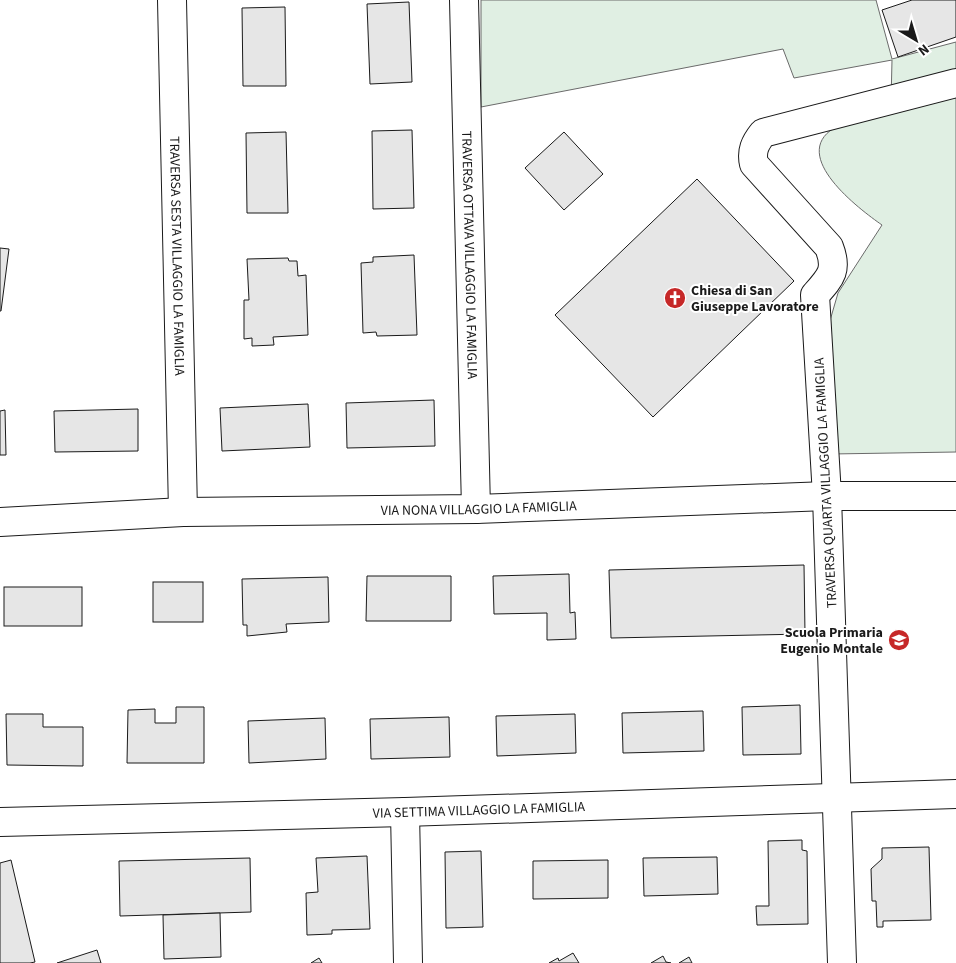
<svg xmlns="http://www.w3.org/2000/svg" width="956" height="963" font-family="'Source Sans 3',sans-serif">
<rect width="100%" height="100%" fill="#fff"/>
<path fill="#e0efe3" stroke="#6a6a6a" d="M481,0h395l16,59 64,-17v410l-125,2 -2,-130 9,-31 44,-68c-23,-16 -93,-69 -48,-97 17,-11 39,-17 57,-25l1,-43 -98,18 -11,-29 -302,58z"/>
<g fill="#e6e6e6" stroke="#1a1a1a">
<path d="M912,0h44v37l-58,20 -16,-47z"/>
<path d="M409,2l3,80 -42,2 -3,-80z"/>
<path d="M285,7l1,79h-43l-1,-78z"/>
<path d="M412,130l2,78 -41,1 -1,-78z"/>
<path d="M286,132l2,81h-41l-1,-80z"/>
<path d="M564,132l39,42 -39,36 -39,-42z"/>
<path d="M697,179l97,102 -141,136 -98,-102z"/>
<path d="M0,248l9,1 -8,62h-1z"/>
<path d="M414,255l3,80 -40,1 -1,-4 -13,1 -2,-70 12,-1v-5z"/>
<path d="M288,258l1,3h8l1,15 8,-1 2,60 -35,2 1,8 -22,1v-8l-8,1v-39h5l-2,-41z"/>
<path d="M434,400l1,46 -88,2 -1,-45z"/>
<path d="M308,404l2,43 -88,4 -2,-43z"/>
<path d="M138,409v42l-83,1 -1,-41z"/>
<path d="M5,410l1,45h-6v-44z"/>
<path d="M804,565l1,69 -194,4 -2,-68z"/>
<path d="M569,574l1,39 5,-1 1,27 -29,1v-27l-53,1 -1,-38z"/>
<path d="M367,576h84v45h-85z"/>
<path d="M328,577l1,45 -43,2 1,8 -40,4v-11h-4l-1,-46z"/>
<rect x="153" y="582" width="50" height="40"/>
<rect x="4" y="587" width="78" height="39"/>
<path d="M800,705l1,49 -58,1 -1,-48z"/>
<path d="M176,707h28v56h-77l1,-53 27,-1v14h21z"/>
<path d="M703,711l1,40 -81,2 -1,-40z"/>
<path d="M6,714h37v13h40v39l-76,-1z"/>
<path d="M575,714l1,39 -79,3 -1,-40z"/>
<path d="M449,717l1,40 -79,2 -1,-40z"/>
<path d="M325,718l1,41 -77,4 -1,-42z"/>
<path d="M802,840v10l5,1 1,73 -51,1 -1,-19h13l-1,-65z"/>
<path d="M929,847l2,73 -48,1v6h-6l-1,-26h-4l-1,-32 11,-10v-11z"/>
<path d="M481,851l2,76 -37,1 -1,-76z"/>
<path d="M367,856l3,73 -38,1v4l-25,1 -1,-42 12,-1 -2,-34z"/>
<path d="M717,857l1,37 -74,2 -1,-38z"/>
<path d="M250,858l1,54 -131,4 -1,-55z"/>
<path d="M11,860l24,102 -5,1h-30v-100z"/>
<path d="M608,860v38l-75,1v-38z"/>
<path d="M220,913l1,44 -57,2 -1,-44z"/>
<path d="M97,950l4,13h-44z"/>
<path d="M573,953l6,10h-30l9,-5 1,3z"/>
<path d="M663,956l3,6 5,1h-20z"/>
<path d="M689,957l3,6h-13z"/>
<path d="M319,958l3,5h-11z"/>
</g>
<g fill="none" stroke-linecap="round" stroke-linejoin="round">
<g stroke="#1a1a1a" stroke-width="30">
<g id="minor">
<path id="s1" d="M172,0l11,512"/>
<path id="s2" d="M464,0l12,509"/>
<path id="s3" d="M0,522l183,-10 293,-3 351,-13h129"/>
<path d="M405,812l3,151"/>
<path id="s4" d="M0,822l405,-10 551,-18"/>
<path d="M842,963l-15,-467 -12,-201c16,-18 23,-25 14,-48l-75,-83c-3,-13 1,-21 9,-31l193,-50"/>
</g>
</g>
<use href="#minor" stroke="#fff" stroke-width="28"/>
</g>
<defs>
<g id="church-disc" transform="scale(1.125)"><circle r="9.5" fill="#c62828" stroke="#fff"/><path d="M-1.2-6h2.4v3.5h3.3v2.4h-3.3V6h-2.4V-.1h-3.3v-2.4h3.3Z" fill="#fff"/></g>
<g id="school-disc" transform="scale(1.125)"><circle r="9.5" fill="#c62828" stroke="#fff"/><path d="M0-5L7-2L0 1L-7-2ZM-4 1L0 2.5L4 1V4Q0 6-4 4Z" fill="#fff"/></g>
</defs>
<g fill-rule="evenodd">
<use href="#church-disc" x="675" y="298"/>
<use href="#school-disc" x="899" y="640"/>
</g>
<g text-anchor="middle" stroke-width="4" stroke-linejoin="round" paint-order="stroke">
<g font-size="14" fill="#1a1a1a" stroke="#fff">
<text dy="5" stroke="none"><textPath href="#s2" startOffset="255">TRAVERSA OTTAVA VILLAGGIO LA FAMIGLIA</textPath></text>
<text dy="5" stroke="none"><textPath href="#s1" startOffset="256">TRAVERSA SESTA VILLAGGIO LA FAMIGLIA</textPath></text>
<text transform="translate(825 483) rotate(-93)" y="5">TRAVERSA QUARTA VILLAGGIO LA FAMIGLIA</text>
<text dy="5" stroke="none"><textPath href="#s3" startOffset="479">VIA NONA VILLAGGIO LA FAMIGLIA</textPath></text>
<text dy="5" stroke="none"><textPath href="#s4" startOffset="479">VIA SETTIMA VILLAGGIO LA FAMIGLIA</textPath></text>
</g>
<g font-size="14" font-weight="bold" fill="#1a1a1a" stroke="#fff" text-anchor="start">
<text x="691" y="295">Chiesa di San<tspan x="691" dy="16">Giuseppe Lavoratore</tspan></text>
<text x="883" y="637" text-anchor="end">Scuola Primaria<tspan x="883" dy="16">Eugenio Montale</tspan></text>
</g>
</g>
<g transform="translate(916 40) rotate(142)" stroke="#ffffff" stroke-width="4" paint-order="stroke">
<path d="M0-4L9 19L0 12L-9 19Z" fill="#1a1a1a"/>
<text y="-8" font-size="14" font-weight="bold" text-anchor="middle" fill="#1a1a1a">N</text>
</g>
</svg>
